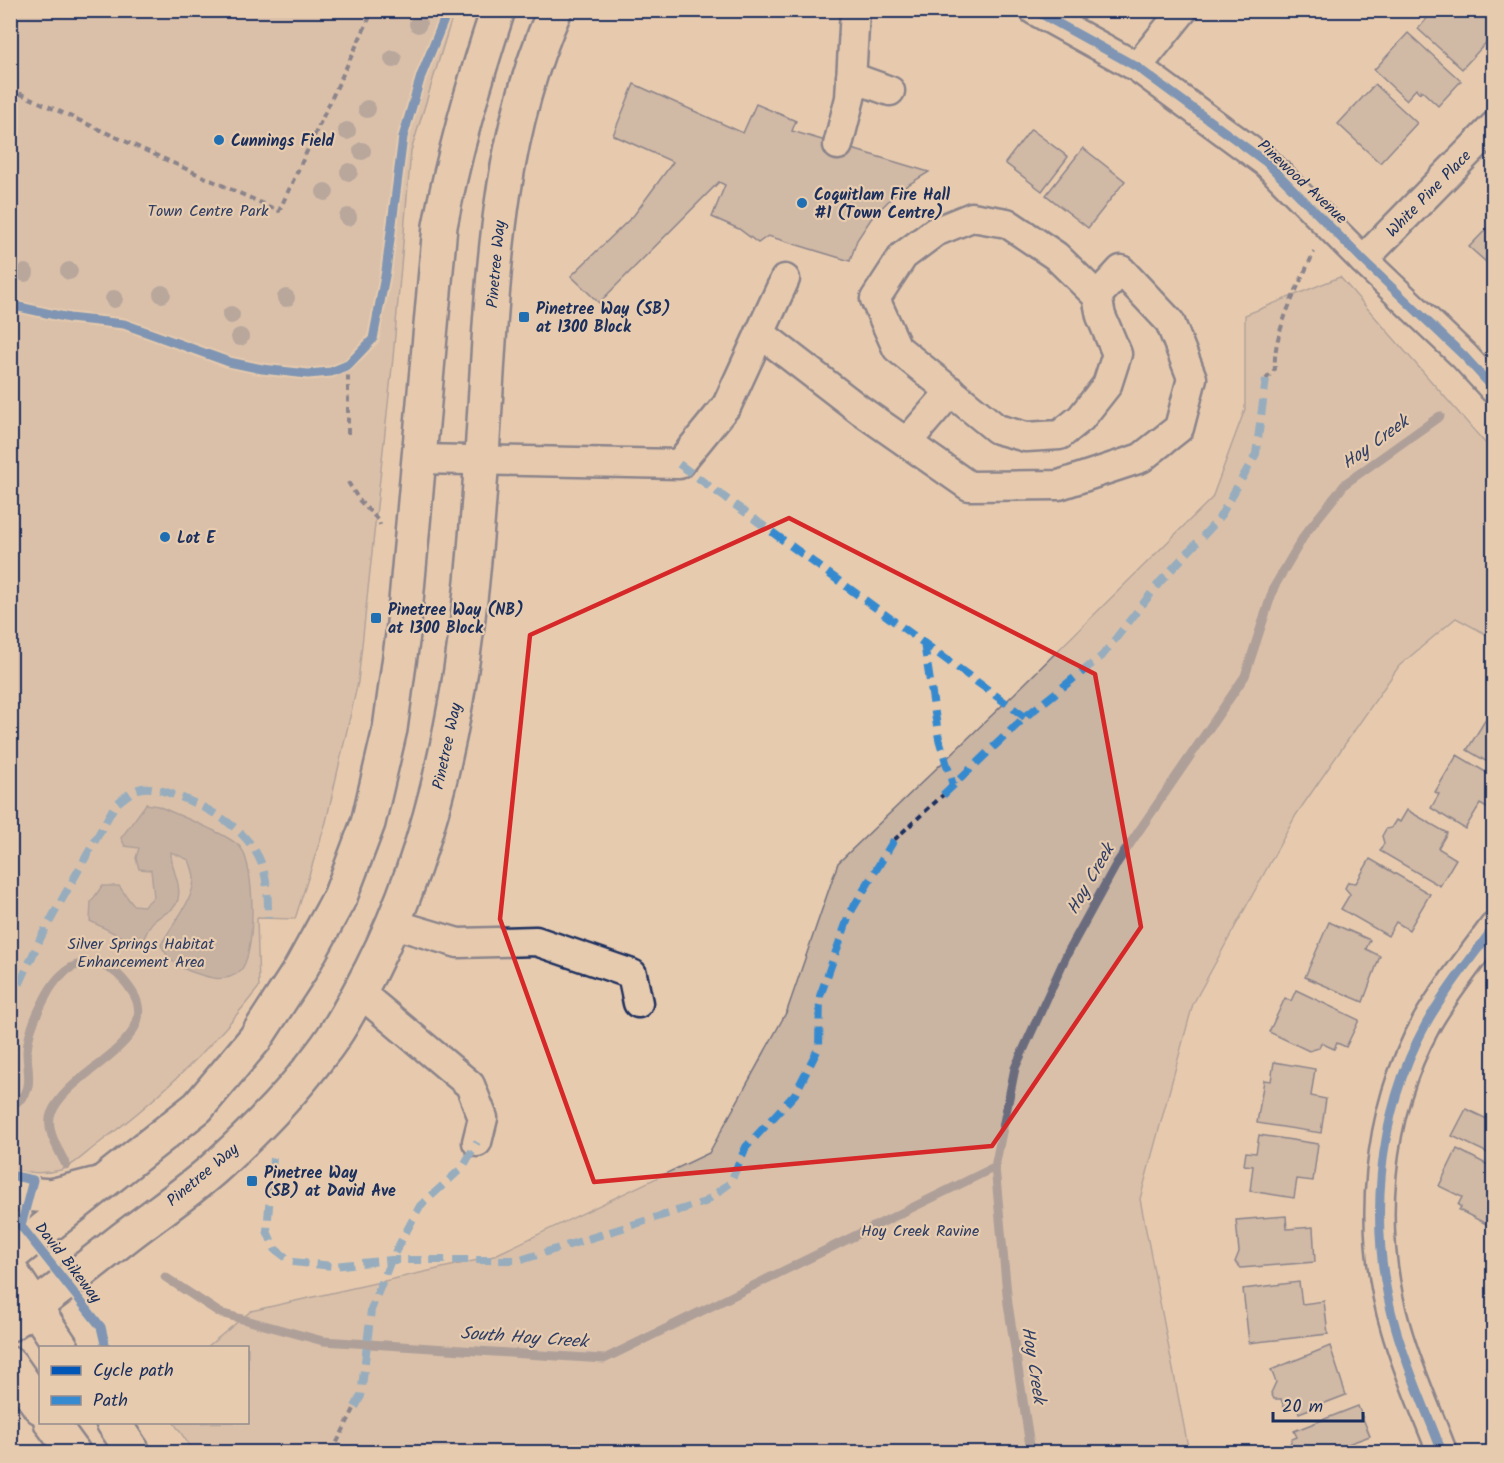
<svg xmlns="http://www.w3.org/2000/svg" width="1504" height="1463" font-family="Kalam,sans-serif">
<rect width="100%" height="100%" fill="#e7cbae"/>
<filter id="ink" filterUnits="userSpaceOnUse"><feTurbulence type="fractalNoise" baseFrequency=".0167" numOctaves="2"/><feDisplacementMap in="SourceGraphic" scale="12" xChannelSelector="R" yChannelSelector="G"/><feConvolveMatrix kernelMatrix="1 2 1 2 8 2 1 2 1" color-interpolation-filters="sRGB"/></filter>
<g filter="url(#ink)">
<g fill="#cab4a2" stroke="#727280" stroke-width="1.5">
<path d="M10,11h444l-43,140 -18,207 -35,324 -32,140 -31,97 -38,-1 2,69c-46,60 -99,111 -161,157 -11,8 -24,22 -37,26 -16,4 -35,3 -51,-1z"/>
<path d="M1340,277l153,175v186l-37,-20 -57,48 -103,149 -103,189 -53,195 49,253h-995l-20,-29 74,-1v-74l-41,-1 44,-36 240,-54 218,-104 78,-142 51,-148 177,-170 197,-195 33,-89v-94z"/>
</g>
<path fill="#a19593" stroke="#6b6c7e" stroke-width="1.5" d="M146,804l12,2c17,8 73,29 83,42 14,19 16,110 -2,124 -14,11 -29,6 -44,1 -16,-5 -26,-12 -34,-28 10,-20 32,-42 33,-66 0,-6 -3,-14 -5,-19l-18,-8c-1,16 11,31 7,47 -3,13 -16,14 -24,22 -5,4 -7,11 -10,17l-12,4 -42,-21 1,-19 11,-16h17l14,19 11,1 10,-9 -3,-27 -12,-1 -3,-11 3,-10 -14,-2 -4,-8z"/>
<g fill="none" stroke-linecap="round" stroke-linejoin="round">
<g stroke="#6b6c7e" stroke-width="9">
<path d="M10,1106c27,-13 17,-31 17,-55 1,-18 9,-36 17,-51 14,-29 37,-48 68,-30 8,5 16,15 21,23 30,49 -65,77 -82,121 -6,16 8,36 15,51"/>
<path d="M165,1277l55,36 103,28 281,18 391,-192"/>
<path d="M1031,1452l-23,-148 -13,-137 20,-99 52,-114 50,-91 128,-187 29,-89 31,-53 41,-51 94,-67"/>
</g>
</g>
<g fill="#b4a49a" stroke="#1b2f5e" stroke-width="1.5">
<path d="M1434,10h46l14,13v11l-32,35 -44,-40z"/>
<path d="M1408,33l53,48 -23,25 -17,-16 -1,3 -4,-4 -10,11 -32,-30z"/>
<path d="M634,84l109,49 13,-29 40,17 -4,10 137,41 -31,19 -27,28 -14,21 -7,21 -82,-25 -10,7 -19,-14 -27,-12 13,-32 -6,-3 -120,121 -28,-27 63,-61 39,-53 -60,-27z"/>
<path d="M1375,84l42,39 -37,40 -42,-39z"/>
<path d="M1031,129l37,28 -26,34 -37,-28z"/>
<path d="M1083,148l42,33 -37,47 -42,-33z"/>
<path d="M1494,221v48l-25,-22z"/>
<path d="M1489,714l5,3v49l-27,-16z"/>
<path d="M1457,755l37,22v31l-2,3 -12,-7 -15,25 -34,-21 8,-14 -4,-2z"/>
<path d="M1407,810l40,23 -9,15 18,11 -16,27 -60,-35 4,-8 -2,-7 4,-7 5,-1 5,-8 4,2z"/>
<path d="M1370,859l60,35 -21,36 -13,-8 -8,14 -47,-27 9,-15 -5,-6 3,-6 8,1z"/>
<path d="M1329,922l41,18 -4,9 14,7 -17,46 -58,-25z"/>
<path d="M1296,990l63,30 -13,27 -9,-4 -3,6 -13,-6 -2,5 -10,3 -40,-19 16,-34 6,3z"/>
<path d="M1274,1062l41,7 -4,27 15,3 -5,34 -64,-10 7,-43 7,1z"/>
<path d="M1494,1107v49l-42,-20 14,-27 21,10z"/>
<path d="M1259,1135l59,9 -5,37 -16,-2 -3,19 -44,-7 3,-25 -9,-1 2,-13 10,1z"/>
<path d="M1457,1149l37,19v60l-35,-18 2,-3 -3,-2 4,-8 -23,-11z"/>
<path d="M1286,1216l1,13 26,-2 2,35 -74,6 -6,-6 4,-10 -3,-32z"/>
<path d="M1299,1282l3,22 22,-3 4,33 -79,9 -6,-54z"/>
<path d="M1330,1346l16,49 -47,18 -4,-11 -11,5 -3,-8h-7l-3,-6 5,-11 -5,-12z"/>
<path d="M1358,1406l12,30 -22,8 4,8h-61l-2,-6 3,-7 5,-2 -3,-6z"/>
</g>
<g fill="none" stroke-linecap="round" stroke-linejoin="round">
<g stroke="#1b2f5e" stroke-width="33">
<g id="minor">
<path d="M1034,10l103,57 130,96 96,97 101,96 30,33"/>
<path d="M1137,67l46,-57"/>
<path d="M851,77l39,14"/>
<path d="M838,145l12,-47 5,-88"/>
<path d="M972,217l35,6 49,33 41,40 4,20 16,38 -10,31 -26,33 -21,17 -34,2 -29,-8 -100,-81 -22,-49 28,-43 32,-24z"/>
<path d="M1363,260l131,-134"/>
<path d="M760,333l100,77 109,76 90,-1 82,-27 38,-30 13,-50 -22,-56 -49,-52 -24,26"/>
<path d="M907,442l44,-51"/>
<path d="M419,459l260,5 48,-59 58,-126"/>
<path d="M394,924l64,19 78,-2 96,33 6,29"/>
<path d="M359,992l111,93 13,33 -6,24"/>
<path d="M1442,1452c-15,-40 -34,-81 -46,-123 -29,-98 -20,-214 30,-305 19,-34 45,-65 68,-97"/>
</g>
</g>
<g stroke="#1b2f5e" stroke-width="38">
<g id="major">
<path d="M10,1193l41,3 43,-11"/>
<path d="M10,1256l188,-149 57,-68 45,-69 40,-73 28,-74 22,-94 13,-95 37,-408c14,-74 34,-144 58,-216"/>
<path d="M10,1270l52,78"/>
<path d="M10,1324c40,-27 77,-57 114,-86 32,-25 66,-47 95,-74 36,-33 73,-71 102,-110 20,-25 35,-56 50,-84 86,-169 102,-361 113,-548 9,-140 12,-281 71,-412"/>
<path d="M10,1364l30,43"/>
<path d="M51,1422l22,30"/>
<path d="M113,1422l20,30"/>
</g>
</g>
<g stroke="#1b2f5e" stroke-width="4" stroke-dasharray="6 4.5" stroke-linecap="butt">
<path d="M10,89l269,122 94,-201"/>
<path d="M348,365v69"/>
<path d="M1266,379l9,-10c-3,-36 24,-84 39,-117"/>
<path d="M348,482l11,18 20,21 1,4"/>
<path d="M894,840l49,-45"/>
<path d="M332,1452l23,-45"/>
<path d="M560,1452l4,-2"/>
</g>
<use href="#minor" stroke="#e7cbae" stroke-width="28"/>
<use href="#major" stroke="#e7cbae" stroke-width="33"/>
<g stroke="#368acf" stroke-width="8" stroke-dasharray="15 8" stroke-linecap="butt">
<path d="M679,464l346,253"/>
<path d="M924,643l15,96 14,46"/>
<path d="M943,795l82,-78 77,-61 58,-74 58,-62 38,-66 10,-75"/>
<path d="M10,1005l31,-68 74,-132c8,-6 17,-15 27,-17 11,-2 26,5 36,8 34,14 73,34 85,72 5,15 5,34 5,50"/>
<path d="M273,1158l-6,73 8,18 17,13 41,4 58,-6h130l184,-58 25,-19 16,-36 49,-53 24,-47 1,-51 30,-83 44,-73"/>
<path d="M355,1407l6,-11 10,-86 20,-50 29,-54 43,-39 14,-25"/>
</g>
<g stroke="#e7cbae" stroke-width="13">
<g id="cycleway">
<path d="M1034,10l103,57 130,96 96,97 101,96 30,33"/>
<path d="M10,305l59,13 55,6 105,38 33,7 46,5 23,-2 17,-7 25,-26 13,-68 17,-134 18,-61 27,-66"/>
<path d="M10,1175l23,5 -12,46 80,101 5,21"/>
<path d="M1442,1452c-15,-40 -34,-81 -46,-123 -29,-98 -20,-214 30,-305 19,-34 45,-65 68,-97"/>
</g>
</g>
<use href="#cycleway" stroke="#0057b8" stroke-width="9"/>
</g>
<g fill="#807c86">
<circle cx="418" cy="24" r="9"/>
<circle cx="393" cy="59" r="9"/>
<circle cx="367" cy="109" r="9"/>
<circle cx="347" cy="131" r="9"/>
<circle cx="362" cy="151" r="9"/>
<circle cx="349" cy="172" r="9"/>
<circle cx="325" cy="192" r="9"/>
<circle cx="348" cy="217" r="9"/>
<circle cx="69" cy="271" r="9"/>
<circle cx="25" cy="273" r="9"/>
<circle cx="162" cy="294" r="9"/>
<circle cx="286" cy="298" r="9"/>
<circle cx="114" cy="299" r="9"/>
<circle cx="231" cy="315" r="9"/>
<circle cx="240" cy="337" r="9"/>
</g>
</g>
<path d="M0 0H1504V1463H0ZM789,518l306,156 46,253 -149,219 -398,36 -94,-263 30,-284z" fill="#e7cbae" fill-opacity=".55" fill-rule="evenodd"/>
<path fill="none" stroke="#d62828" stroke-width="4.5" stroke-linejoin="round" d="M789,518l306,156 46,253 -149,219 -398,36 -94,-263 30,-284z"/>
<g fill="#1f6fb2" stroke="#e7cbae" stroke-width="2">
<circle cx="219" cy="140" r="6"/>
<circle cx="802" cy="203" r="6"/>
<rect x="518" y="311" width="12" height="12" rx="3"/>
<circle cx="165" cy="537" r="6"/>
<rect x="370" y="612" width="12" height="12" rx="3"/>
<rect x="246" y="1175" width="12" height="12" rx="3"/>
</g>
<g text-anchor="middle" stroke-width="4.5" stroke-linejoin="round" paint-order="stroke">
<g font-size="16" font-weight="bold" fill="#1b2f5e" stroke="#e7cbae" text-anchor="start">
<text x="231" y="146">Cunnings Field</text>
<text x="814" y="200">Coquitlam Fire Hall<tspan x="814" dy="18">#1 (Town Centre)</tspan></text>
<text x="536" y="314">Pinetree Way (SB)<tspan x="536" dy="18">at 1300 Block</tspan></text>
<text x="177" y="543">Lot E</text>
<text x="388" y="615">Pinetree Way (NB)<tspan x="388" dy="18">at 1300 Block</tspan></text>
<text x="264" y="1178">Pinetree Way<tspan x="264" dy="18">(SB) at David Ave</tspan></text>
</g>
<g font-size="16" fill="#1b2f5e" stroke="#e7cbae">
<text transform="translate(1303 181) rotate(43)" y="6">Pinewood Avenue</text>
<text transform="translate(1428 193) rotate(-46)" y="6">White Pine Place</text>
<text transform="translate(495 264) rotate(-85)" y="6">Pinetree Way</text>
<text transform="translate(446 746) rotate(-78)" y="6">Pinetree Way</text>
<text transform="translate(202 1174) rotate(-40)" y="6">Pinetree Way</text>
<text transform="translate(69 1262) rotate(52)" y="6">David Bikeway</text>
</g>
<g font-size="16" fill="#2c3c65" stroke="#e7cbae">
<text x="208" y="216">Town Centre Park</text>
<text x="141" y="949">Silver Springs Habitat<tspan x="141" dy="18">Enhancement Area</tspan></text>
<text x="920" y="1236">Hoy Creek Ravine</text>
</g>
<g font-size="18" font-style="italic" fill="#2f3e66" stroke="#e7cbae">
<text transform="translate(1375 442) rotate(-36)" y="6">Hoy Creek</text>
<text transform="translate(1090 879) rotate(-60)" y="6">Hoy Creek</text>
<text transform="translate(524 1337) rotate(4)" y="6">South Hoy Creek</text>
<text transform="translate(1034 1365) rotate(81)" y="6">Hoy Creek</text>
</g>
</g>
<rect width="1504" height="1463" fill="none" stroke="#e7cbae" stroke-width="36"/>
<rect x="18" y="18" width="1468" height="1427" fill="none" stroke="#1b2f5e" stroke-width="2" filter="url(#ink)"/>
<rect x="39" y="1346" width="210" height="78" fill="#e7cbae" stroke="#958d8e" stroke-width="1.5"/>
<rect x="51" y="1366" width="30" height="9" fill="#0057b8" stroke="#958d8e" stroke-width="1.5"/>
<text x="93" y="1376" font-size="18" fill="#1b2f5e">Cycle path</text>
<rect x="51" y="1396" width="30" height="9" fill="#368acf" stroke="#958d8e" stroke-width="1.5"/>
<text x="93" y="1406" font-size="18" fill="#1b2f5e">Path</text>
<path d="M1273 1412v9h90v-9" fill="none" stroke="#1b2f5e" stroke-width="3"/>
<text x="1282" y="1412" font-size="18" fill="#1b2f5e" stroke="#e7cbae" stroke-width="4.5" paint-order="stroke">20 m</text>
</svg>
